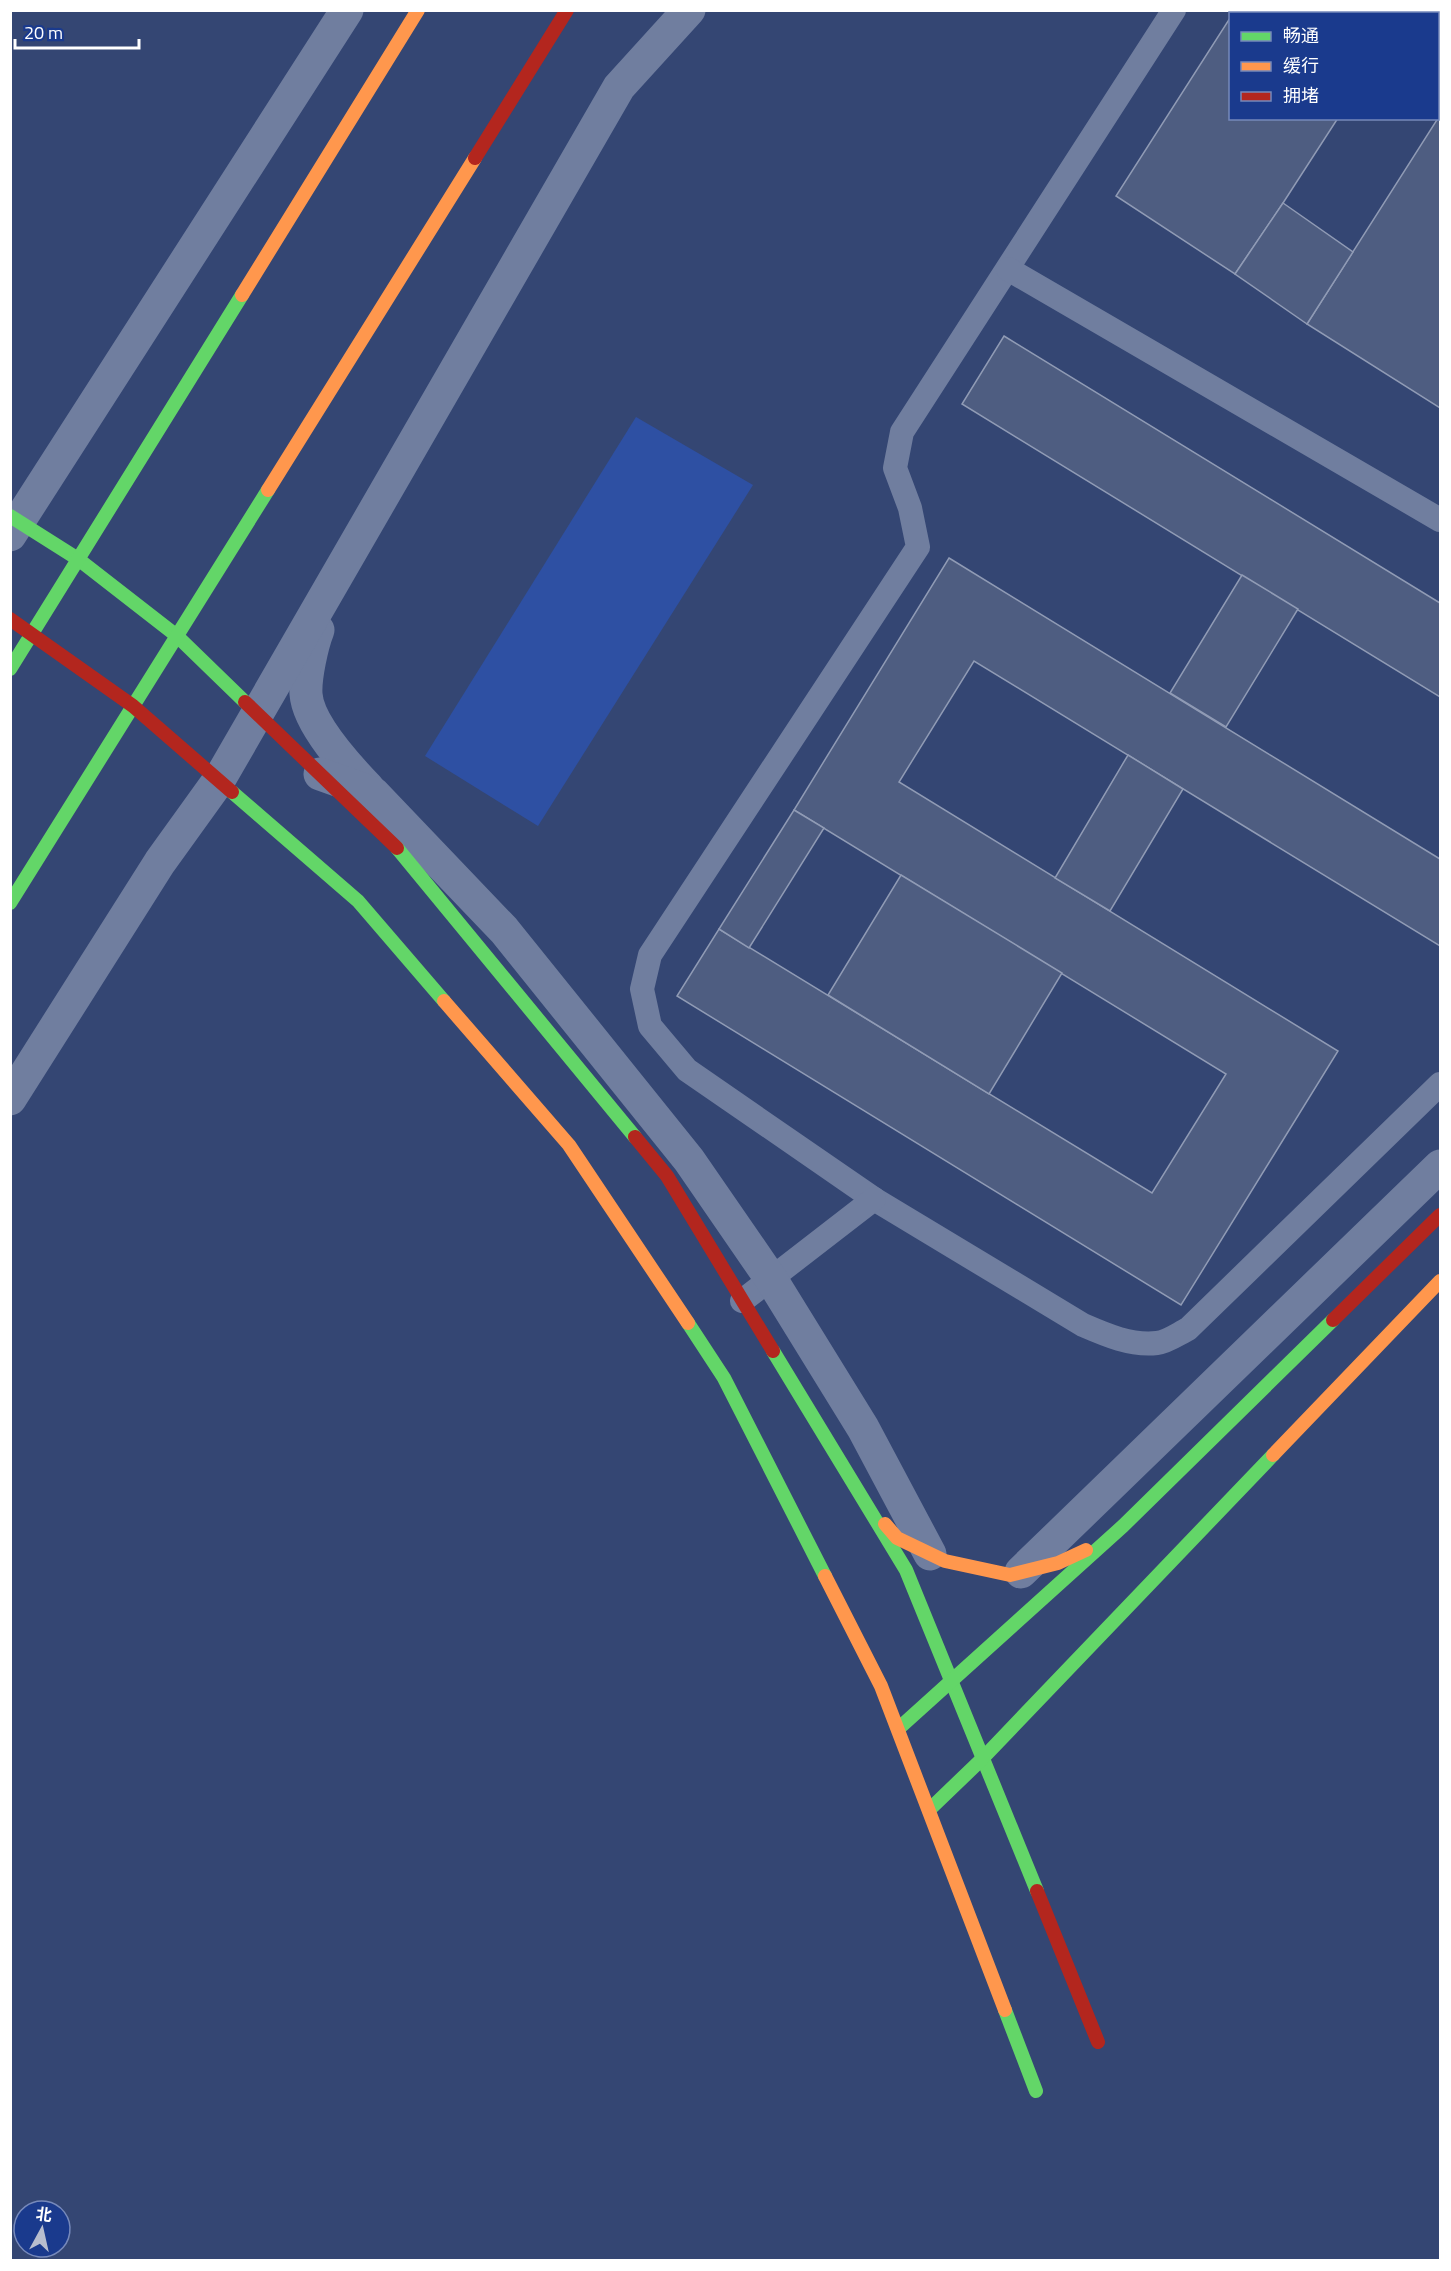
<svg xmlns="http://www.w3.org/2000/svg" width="1451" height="2271" font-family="'Titillium Web','Noto Sans SC',sans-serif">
<rect width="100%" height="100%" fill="#344673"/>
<path fill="#2e50a3" d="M636,417l117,68 -215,341 -113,-70z"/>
<g fill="#4e5d81" stroke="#909bb5" stroke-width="1.5">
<path d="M1235,10h172l-2,4h-172z"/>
<path d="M1230,18v100h108l-55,85 -48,71 -119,-78z"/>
<path d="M1440,115v293l-133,-84z"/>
<path d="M1283,203l70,49 -46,72 -72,-50z"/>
<path d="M1004,336l436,267v94l-478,-293z"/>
<path d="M949,558l491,301v87l-466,-285 -75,121 439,269 -157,254 -504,-309 42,-67 433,264 74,-119 -432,-264z"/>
<path d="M1242,575l56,34 -72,118 -56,-34z"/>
<path d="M1128,755l55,34 -73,122 -55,-33z"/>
<path d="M794,810l30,18 -75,120 -30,-19z"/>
<path d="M901,875l161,98 -73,121 -161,-99z"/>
</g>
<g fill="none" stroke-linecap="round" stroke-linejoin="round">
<g stroke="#707e9f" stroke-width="24">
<path d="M1174,10l-272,422 -7,36 15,40 8,39 -268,408 -8,34 8,37 37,44 187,129 209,126c23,10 48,21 74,18 10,-1 21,-9 31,-14l252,-245"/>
<path d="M1008,269l432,251"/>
<path d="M742,1301l132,-102"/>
</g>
<g stroke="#707e9f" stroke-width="33">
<path d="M10,535l337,-525"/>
<path d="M318,630c-6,15 -13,48 -12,64 2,30 42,73 62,94"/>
<path d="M320,774l53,19 131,137 185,230 82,119 92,149 67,126"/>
<path d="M10,1099l150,-237 59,-82 400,-693 70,-77"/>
<path d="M1021,1572l419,-406"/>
</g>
<g stroke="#63d668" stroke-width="14">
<path d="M10,516l68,43 99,77 68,66"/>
<path d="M10,669l232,-374"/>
<path d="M232,792l126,109 86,100"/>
<path d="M397,848l238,289"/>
<path d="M10,903l258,-413"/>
<path d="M688,1323l36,55 101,198"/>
<path d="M773,1351l133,219 131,321"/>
<path d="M898,1729l225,-203 210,-206"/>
<path d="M929,1810l53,-51 291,-304"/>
<path d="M1005,2010l31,81"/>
</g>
<g stroke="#ff974d" stroke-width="14">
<path d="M242,295l176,-285"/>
<path d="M268,490l207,-332"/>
<path d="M444,1001l125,144 119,178"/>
<path d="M1273,1455l167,-174"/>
<path d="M885,1524l12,14 48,23 65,14 48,-12 28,-13"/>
<path d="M825,1576l56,110 124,324"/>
</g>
<g stroke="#b3261e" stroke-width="14">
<path d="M475,158l92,-148"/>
<path d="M10,619l123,87 99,86"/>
<path d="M245,702l152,146"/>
<path d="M635,1137l32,39 106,175"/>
<path d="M1333,1320l107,-105"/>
<path d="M1037,1891l61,151"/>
</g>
</g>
<rect width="1451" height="2271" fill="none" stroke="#ffffff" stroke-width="24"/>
<rect x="1229" y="12" width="210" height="108" fill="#1a3a8d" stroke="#7689bb" stroke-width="1.5"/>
<rect x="1241" y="32" width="30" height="9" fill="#63d668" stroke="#7689bb" stroke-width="1.5"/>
<text x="1283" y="42" font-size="18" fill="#ffffff">畅通</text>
<rect x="1241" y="62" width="30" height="9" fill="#ff974d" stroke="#7689bb" stroke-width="1.5"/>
<text x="1283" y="72" font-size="18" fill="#ffffff">缓行</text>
<rect x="1241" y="92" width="30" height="9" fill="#b3261e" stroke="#7689bb" stroke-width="1.5"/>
<text x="1283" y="102" font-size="18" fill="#ffffff">拥堵</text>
<g transform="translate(42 2229) rotate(8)"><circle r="28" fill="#1a3a8d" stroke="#7689bb" stroke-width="1.5"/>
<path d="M0-4.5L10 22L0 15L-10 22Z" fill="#b8bece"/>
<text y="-9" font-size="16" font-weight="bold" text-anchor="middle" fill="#ffffff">北</text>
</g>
<path d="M15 39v9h124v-9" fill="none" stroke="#ffffff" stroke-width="3"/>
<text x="24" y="39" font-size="18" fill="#ffffff" stroke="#1a3a8d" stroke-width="4.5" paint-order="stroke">20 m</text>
</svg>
